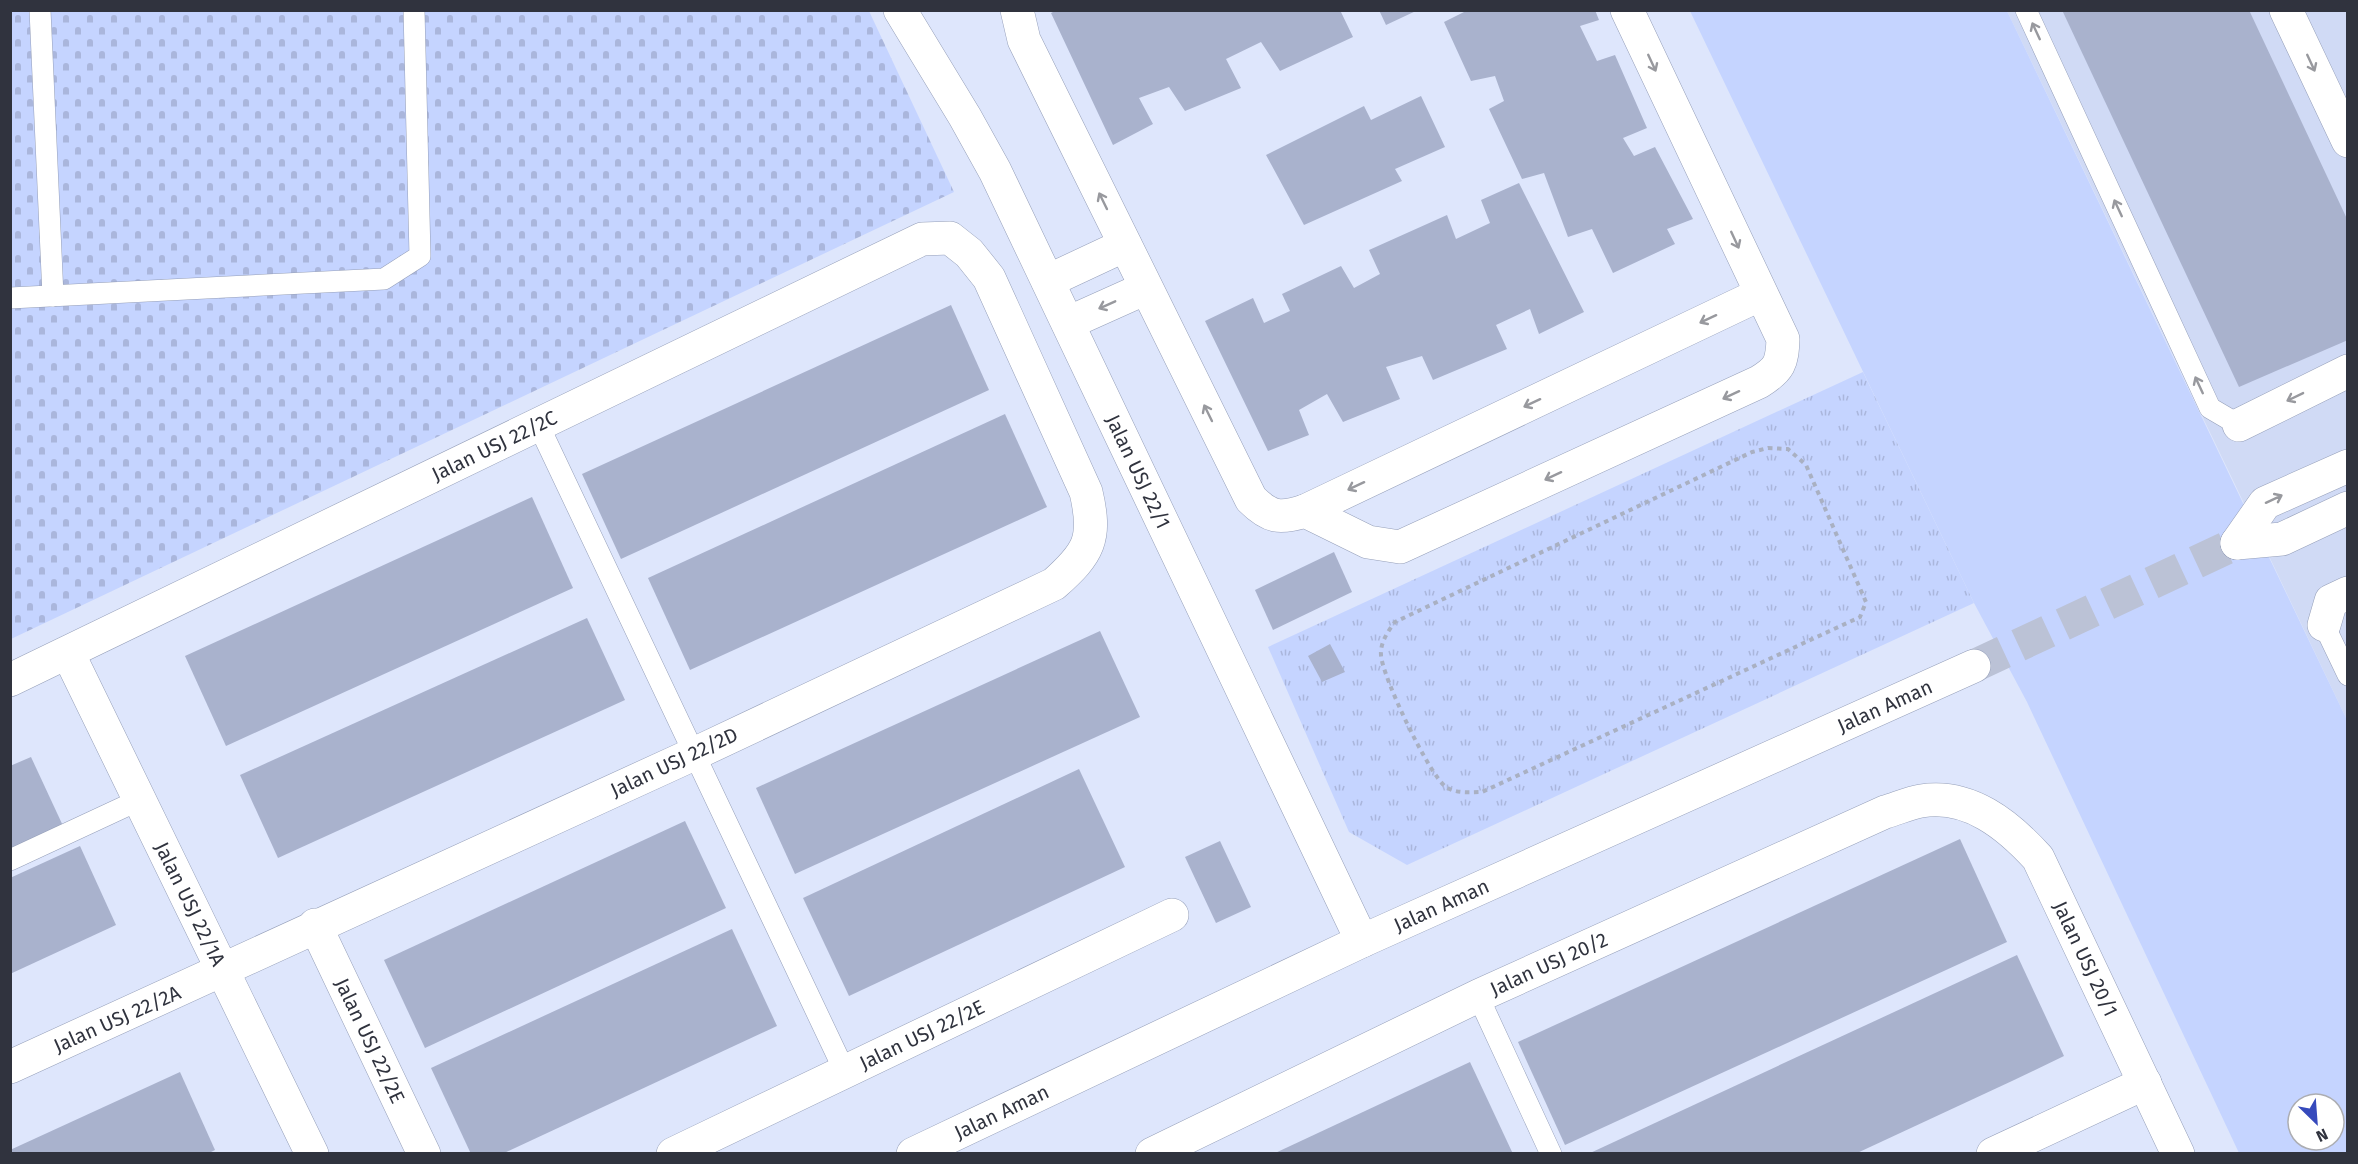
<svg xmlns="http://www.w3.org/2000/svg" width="2358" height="1164" font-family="'Fira Sans',sans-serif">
<defs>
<pattern id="cemetery-stones" width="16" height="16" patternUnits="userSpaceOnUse" patternTransform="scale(1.5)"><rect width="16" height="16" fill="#c5d4ff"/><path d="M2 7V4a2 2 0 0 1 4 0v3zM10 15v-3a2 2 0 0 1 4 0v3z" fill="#aab6dc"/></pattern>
<pattern id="park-tufts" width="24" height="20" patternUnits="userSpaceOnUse" patternTransform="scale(1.5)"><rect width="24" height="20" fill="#c5d4ff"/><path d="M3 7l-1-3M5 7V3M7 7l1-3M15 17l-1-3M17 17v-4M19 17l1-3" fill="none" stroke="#aab6dc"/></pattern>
</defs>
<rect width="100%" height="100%" fill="#dee6fc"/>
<path fill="#d0daf5" d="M2007,11h340v709l-116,-244z"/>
<path fill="#c5d4ff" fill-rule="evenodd" d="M1690,11h317l340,709v433h-108l-212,-451 -53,-99zM2298,1104h36v36h-36z"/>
<path fill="url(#cemetery-stones)" d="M11,11h858l85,181 -943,447z"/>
<path fill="url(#park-tufts)" d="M1863,372l111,231 -567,262 -58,-33 -81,-185z"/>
<g fill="#a9b2cd">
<path d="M1057,10h283l13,27 -73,34 -19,-29 -35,17 15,29 -56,23 -16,-24 -30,11 14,26 -40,21 -62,-132z"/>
<path d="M1379,10h39l-32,15z"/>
<path d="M1468,10h127l4,10 -19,6 17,35 18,-6 32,73 -24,10 11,18 21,-9 38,72 -26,10 8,15 -62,29 -21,-44 -24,8 -24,-64 -22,6 -33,-70 15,-8 -9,-25 -24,5 -27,-59z"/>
<path d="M2062,10h187l99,211v119l-109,47z"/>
<path d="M1421,96l24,51 -50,22 7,12 -98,44 -38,-70 98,-49 7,14z"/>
<path d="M1519,183l65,129 -45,22 -9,-25 -34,16 11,24 -74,31 -11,-24 -36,11 14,32 -57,23 -16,-28 -28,16 10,25 -41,16 -63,-130 48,-23 11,25 26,-12 -8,-17 59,-28 13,22 26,-14 -11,-24 78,-35 9,24 34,-16 -9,-23z"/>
<path d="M951,305l38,85 -368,169 -39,-85z"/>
<path d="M1005,414l42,93 -357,163 -42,-92z"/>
<path d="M532,497l41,91 -347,158 -41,-90z"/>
<path d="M1334,552l18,40 -79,38 -18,-40z"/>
<path d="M587,618l38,82 -347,158 -38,-83z"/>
<path d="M1100,631l40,86 -345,157 -39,-86z"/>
<path d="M1330,644l15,28 -23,10 -14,-26z"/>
<path d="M31,757l33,71 -54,25v-87z"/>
<path d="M1079,769l46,98 -276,129 -46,-98z"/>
<path d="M685,821l41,87 -301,140 -41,-88z"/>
<path d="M1960,839l47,103 -442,203 -47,-103z"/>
<path d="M1220,841l31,66 -35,16 -31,-66z"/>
<path d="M80,846l36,79 -106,49v-96z"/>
<path d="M732,929l45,97 -275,128h-31l-40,-86z"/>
<path d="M2017,955l47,101 -52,25 -157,73h-267z"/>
<path d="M1470,1062l43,92h-240l122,-57z"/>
<path d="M180,1072l35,78 -8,4h-197v-4z"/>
</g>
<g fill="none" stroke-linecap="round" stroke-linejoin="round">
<path stroke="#bbc2d6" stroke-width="33" stroke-dasharray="33 16" stroke-linecap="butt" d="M1974,666l263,-123"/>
<g stroke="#959fb9" stroke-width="22">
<g id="service">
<path d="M40,10l13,286"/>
<path d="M2026,10l184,398 29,17"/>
<path d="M10,298l374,-19 36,-23 -6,-246"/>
<path d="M538,424l307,648"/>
<path d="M2324,625l24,50"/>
<path d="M10,860l129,-60"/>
<path d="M1478,996l73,158"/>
</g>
</g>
<g stroke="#959fb9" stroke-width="34">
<g id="minor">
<path id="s1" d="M900,10l65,107 30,54 367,770"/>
<path d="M1017,10l7,30 227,459c19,19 29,20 54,12l63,31 32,5 359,-165c21,-13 23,-19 24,-43l-156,-329"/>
<path d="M2286,10l62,131"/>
<path d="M1048,281l77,-36"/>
<path d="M1068,323l78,-35"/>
<path d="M2239,425l109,-54"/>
<path d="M1305,511l456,-217"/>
<path d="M2324,625l7,-24 17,-8"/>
<path id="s2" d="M68,653l244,501"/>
<path id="s3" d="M10,680l912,-441 28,-1 19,15 20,25 97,214c11,47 3,61 -32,92l-358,169 -686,314"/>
<path id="s4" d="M315,925l109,229"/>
<path id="s5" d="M673,1154l499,-239"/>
<path id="s6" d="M1152,1154l326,-158 407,-184c11,-3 24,-9 36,-11 48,-8 87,24 117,57l140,296"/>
<path d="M1993,1154l152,-71"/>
</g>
</g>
<g stroke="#959fb9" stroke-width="34">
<g id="tertiary">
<path d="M2237,543l28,-40 83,-37"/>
<path d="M2237,543l45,-4 66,-31"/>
<path id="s7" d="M913,1154l449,-213 612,-275"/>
</g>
</g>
<path stroke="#a9b0c2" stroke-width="4" stroke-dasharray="4.5 4.5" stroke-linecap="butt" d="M1768,448l20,1 18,16 60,137 -6,15 -378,175c-11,0 -26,2 -36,-5 -17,-12 -64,-111 -65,-132 -1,-12 7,-24 14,-33l357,-170z"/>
<use href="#service" stroke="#fff" stroke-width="21"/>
<use href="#minor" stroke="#fff" stroke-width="33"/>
<use href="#tertiary" stroke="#fff" stroke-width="33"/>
</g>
<defs><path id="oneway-shaft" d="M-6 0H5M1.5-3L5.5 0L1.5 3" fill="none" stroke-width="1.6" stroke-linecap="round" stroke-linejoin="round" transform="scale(1.5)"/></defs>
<g stroke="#98999e">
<use href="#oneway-shaft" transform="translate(2036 31) rotate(-115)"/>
<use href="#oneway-shaft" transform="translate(1652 63) rotate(65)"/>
<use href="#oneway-shaft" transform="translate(2311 63) rotate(65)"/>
<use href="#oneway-shaft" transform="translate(1103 201) rotate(-116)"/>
<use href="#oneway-shaft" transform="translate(2118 208) rotate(-115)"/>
<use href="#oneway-shaft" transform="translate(1735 240) rotate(65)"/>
<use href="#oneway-shaft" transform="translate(1107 305) rotate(156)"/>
<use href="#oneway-shaft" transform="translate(1708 319) rotate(155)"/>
<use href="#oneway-shaft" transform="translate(2199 385) rotate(-115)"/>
<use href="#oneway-shaft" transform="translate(1731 395) rotate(155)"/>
<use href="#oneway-shaft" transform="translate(2295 397) rotate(154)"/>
<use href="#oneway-shaft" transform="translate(1532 403) rotate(155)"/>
<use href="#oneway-shaft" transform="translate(1208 413) rotate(-116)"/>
<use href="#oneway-shaft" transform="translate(1553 476) rotate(155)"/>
<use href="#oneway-shaft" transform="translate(1356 486) rotate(155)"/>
<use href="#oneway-shaft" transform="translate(2274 499) rotate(-25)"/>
</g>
<g text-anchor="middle" stroke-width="6" stroke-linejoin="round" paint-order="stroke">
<g font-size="20" fill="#30333e" stroke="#fff">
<text dy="7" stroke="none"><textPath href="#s3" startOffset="538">Jalan USJ 22/2C</textPath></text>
<text dy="7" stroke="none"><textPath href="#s1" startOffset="520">Jalan USJ 22/1</textPath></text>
<text dy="7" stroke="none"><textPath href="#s7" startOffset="1070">Jalan Aman</textPath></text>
<text transform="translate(674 762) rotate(-25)" y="7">Jalan USJ 22/2D</text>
<text dy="7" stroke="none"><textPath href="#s2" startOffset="279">Jalan USJ 22/1A</textPath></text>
<text dy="7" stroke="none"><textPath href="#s7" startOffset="584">Jalan Aman</textPath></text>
<text dy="7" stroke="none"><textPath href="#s6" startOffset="1094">Jalan USJ 20/1</textPath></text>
<text dy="7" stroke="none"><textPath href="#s6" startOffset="440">Jalan USJ 20/2</textPath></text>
<text transform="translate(117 1019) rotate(-24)" y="7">Jalan USJ 22/2A</text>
<text dy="7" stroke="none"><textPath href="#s5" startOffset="276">Jalan USJ 22/2E</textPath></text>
<text dy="7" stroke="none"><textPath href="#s4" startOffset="128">Jalan USJ 22/2E</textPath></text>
<text dy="7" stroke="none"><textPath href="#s7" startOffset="98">Jalan Aman</textPath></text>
</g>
</g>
<rect width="2358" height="1164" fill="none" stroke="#30333e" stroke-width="24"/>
<g transform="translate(2316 1122) rotate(155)"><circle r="28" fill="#ffffff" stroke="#acadb2" stroke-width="1.5"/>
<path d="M0-4.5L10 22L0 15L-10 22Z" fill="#364abc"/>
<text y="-9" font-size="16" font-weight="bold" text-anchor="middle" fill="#30333e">N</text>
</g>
</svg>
